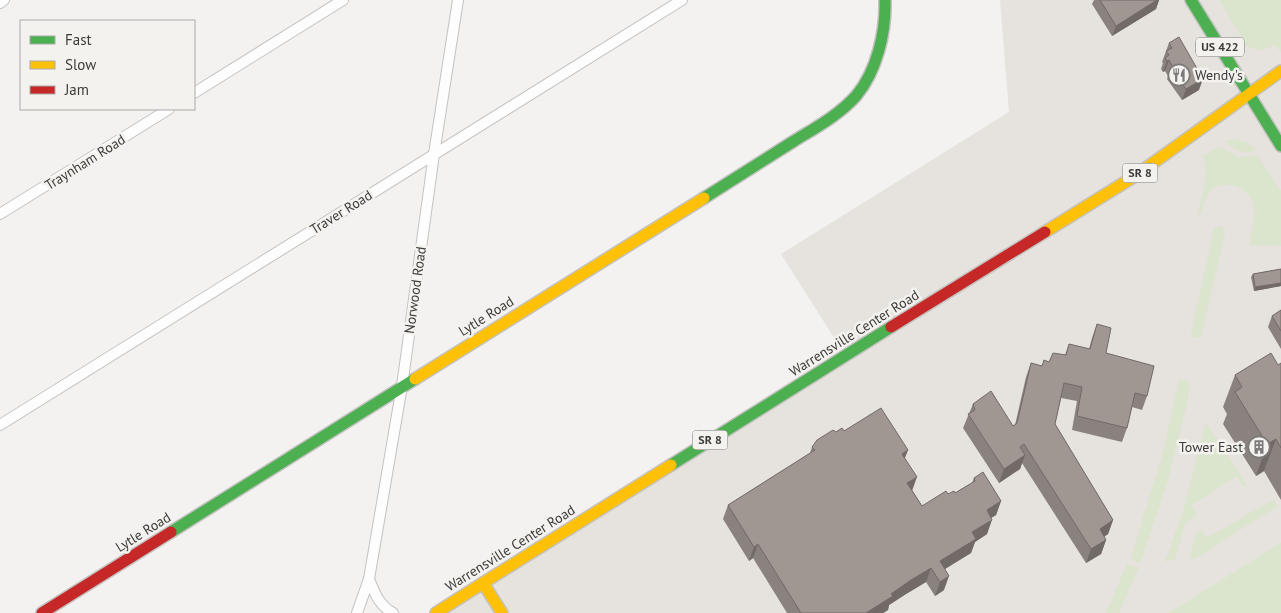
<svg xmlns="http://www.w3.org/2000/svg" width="1281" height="613" font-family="'PT Sans',sans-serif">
<rect width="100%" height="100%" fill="#f3f2f0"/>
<path fill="#e6e2dd" d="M1000,0h281v542l-113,71h-732l409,-258 -64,-101 228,-142z"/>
<g fill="#dbe4cc">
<path d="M1219,0h62v52l-6,-7 -14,6 -14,-5z"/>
<path d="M1235,139l12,3 9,8c-11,6 -23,-1 -31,-9z"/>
<path d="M1219,147l20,10 19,-1 23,35v55l-32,-1c3,-14 7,-29 4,-42 -5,-17 -30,-24 -42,-13 -7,7 -8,17 -11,25l-3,1c4,-19 13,-42 6,-60z"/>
<path d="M1220,226l4,3 1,4 -24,103 -7,2 -3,-4 23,-105z"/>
<path d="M1181,380l7,1 2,4 -3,17 -20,81 -26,78 -4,1 -6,-4 33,-109 14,-67z"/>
<path d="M1207,424l39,60 -3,2 -6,-10 -45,29 5,10 -12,9 -10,35 -10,3 18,-50 22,-87z"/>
<path d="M1274,499l4,7 -82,52 -4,1 -2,-3 7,-24 4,-2 6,8z"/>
<path d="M1281,542v71h-113z"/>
<path d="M1127,564l11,4 -19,45h-13z"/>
</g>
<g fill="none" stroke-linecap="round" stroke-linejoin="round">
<g stroke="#c3c2c0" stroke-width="12">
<g id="street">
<path d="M0,3l4,-3"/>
<path d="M194,93l149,-93"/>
<path d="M0,214l169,-105"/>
<path d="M0,425l682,-425"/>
<path d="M369,579c6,15 10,26 24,34"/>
<path d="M357,613l12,-34 33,-193 32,-232 24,-154"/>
</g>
</g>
<g stroke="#c3c2c0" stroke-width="14">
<g id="fast">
<path d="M1191,0l90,146"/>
<path d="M704,198c30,-19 60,-38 90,-57 21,-13 45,-26 62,-45 21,-25 30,-64 29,-96"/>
<path d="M671,465l220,-138"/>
<path d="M171,532l244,-153"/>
</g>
</g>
<g stroke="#c3c2c0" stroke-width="14">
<g id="slow">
<path d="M1045,232l90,-56 146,-105"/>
<path d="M415,379l289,-181"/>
<path d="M436,613l47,-30"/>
<path d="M502,613l-19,-30 188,-118"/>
</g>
</g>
<g stroke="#c3c2c0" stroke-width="14">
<g id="jam">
<path d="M891,327l154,-95"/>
<path d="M42,613l129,-81"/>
</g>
</g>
<use href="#street" stroke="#fdfdfd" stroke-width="10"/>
<use href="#fast" stroke="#4caf50" stroke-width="11"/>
<use href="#slow" stroke="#ffc107" stroke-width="11"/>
<use href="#jam" stroke="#c62828" stroke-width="11"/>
</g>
<g fill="#8a827e">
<path d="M1094,0h65l-3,9 -44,27 -20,-32z"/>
<path d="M1169,43l30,47 -17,10 -15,-21 1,-3 -3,-5 -2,1 -2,-3 2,-6 -1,-1z"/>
<path d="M1281,269v17l-27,5 -3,-14 2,-3z"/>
<path d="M1281,310v39l-13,-22 4,-11z"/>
<path d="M1097,324l9,29 41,43 -5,14 -10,-3 -5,21 -5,14 -50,-12 5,-29 -16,-3 -6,26 58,96 -5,14 -4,3 2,3 -5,14 -15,9 -64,-100 -2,6 -21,14 -36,-55 10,-24 40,22 2,-1 11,-48 5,-14 11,3 23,-11 4,-11 20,5 3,-11z"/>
<path d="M1281,363v137l-17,-29 -8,5 -33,-52 4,-10 -4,-7 12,-32 43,-10z"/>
<path d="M844,431l64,19 -3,8 7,32 10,16 26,-12 7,-1 17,-10 2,-5 27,23 -5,14 -5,3 -4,16 -12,8 -4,11 -26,16 -1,21 -9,6 -9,-14 -20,12 -17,11 -1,5 -5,3h-96l-34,-55 -4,3 -26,-42 5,-14 82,-52 2,-6 24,-15z"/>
</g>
<g fill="#716a66">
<path d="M1157,0h2l-3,9 -44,27 4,-10z"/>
<path d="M1169,60l-4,11 -2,1 4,-11z"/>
<path d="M1203,79l-4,11 -17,10 4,-11z"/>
<path d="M1281,283v3l-27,5 1,-4z"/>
<path d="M1276,439l-12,32 -8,5 11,-32z"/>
<path d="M908,450l-6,14v-10z"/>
<path d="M1025,455l-5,14 -21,14 5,-14z"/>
<path d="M917,477l-5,14 -5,-8z"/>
<path d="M1001,501l-5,14 -15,9 6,-14z"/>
<path d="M992,520l-5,14 -12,8 -4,11 -36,22 5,-14 32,-29z"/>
<path d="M1113,520l-5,14 -14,9 6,-14z"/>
<path d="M1106,540l-5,14 -15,9 5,-14z"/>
<path d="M758,544l-5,14 -4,3 5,-14z"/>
<path d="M931,568l-5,14 -20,12 -17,11 -1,5 -5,3h-17l25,-19 20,-14z"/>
<path d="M949,576l-5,14 -9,6 5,-14z"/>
</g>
<g fill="#a19792" stroke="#716a66">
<path d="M1100,0h57l-41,26z"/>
<path d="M1179,37l24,42 -17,10 -15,-21 2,-1 -4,-7 -2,1 -2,-3 4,-3 -3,-4 6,-3 -3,-5z"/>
<path d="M1281,269v14l-26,4 -2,-13z"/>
<path d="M1281,310v21l-9,-15z"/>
<path d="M1097,324l14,4 -5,25 48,13 -7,30 -12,-3 -8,35 -50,-12 5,-29 -18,-4 -9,41 58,96 -13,9 6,11 -15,9 -67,-105 -4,3 5,8 -21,14 -36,-55 7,-4 -2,-6 18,-13 22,35 4,-3 14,-60 11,3 2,-6 5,2 4,-9 13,2 3,-11 21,5z"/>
<path d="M1271,353l7,12 3,-2v85l-5,-9 -9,5 -32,-52 7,-5 -7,-12z"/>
<path d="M881,408l27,42 -6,4 15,23 -10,6 15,23 24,-15 2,3 6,-3 1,2 20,-12 -1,-3 9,-6 18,29 -14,9 5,10 -20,12 4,7 -36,22 9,15 -9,6 -9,-14 -20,12 -20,14 2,2 -27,17h-65l-43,-69 -4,3 -26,-42 87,-55 -3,-3 5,-7 16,-10 3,2 6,-4 2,3z"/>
</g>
<defs>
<g id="restaurant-ring" transform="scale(1.125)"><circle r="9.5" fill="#f4f2ef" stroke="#7c7b79" stroke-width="1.5"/><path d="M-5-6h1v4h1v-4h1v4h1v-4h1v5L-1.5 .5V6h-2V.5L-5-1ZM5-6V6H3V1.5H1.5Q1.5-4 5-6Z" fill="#7c7b79"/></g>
<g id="building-ring" transform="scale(1.125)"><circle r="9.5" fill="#f4f2ef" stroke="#7c7b79" stroke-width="1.5"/><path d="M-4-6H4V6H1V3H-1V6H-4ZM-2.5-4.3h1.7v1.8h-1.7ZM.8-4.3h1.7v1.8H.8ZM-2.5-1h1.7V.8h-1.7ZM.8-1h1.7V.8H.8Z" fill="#7c7b79"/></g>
</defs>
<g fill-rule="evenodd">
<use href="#restaurant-ring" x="1179" y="75"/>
<use href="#building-ring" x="1259" y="447"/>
</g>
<g text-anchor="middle" stroke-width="5" stroke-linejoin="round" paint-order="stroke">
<g fill="#f4f2ef" stroke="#737270" stroke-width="1">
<rect x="1196" y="37.5" width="48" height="19" rx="4"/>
<rect x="1122.5" y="163.5" width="35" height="19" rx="4"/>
<rect x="692.5" y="430.5" width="35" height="19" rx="4"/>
</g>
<g font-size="12" font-weight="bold" fill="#3c3b39">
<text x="1220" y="51">US 422</text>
<text x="1140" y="177">SR 8</text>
<text x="710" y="444">SR 8</text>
</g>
<g font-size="14" fill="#3c3b39" stroke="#f4f2ef" text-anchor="start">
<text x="1195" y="80">Wendy's</text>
<text x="1243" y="452" text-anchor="end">Tower East</text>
</g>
<g font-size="14" fill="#3c3b39" stroke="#f4f2ef">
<text transform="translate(85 162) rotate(-32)" y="5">Traynham Road</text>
<text transform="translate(341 212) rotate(-32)" y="5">Traver Road</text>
<text transform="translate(415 290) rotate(-82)" y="5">Norwood Road</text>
<text transform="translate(486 316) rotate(-32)" y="5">Lytle Road</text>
<text transform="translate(854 333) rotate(-32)" y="5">Warrensville Center Road</text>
<text transform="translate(143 532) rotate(-32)" y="5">Lytle Road</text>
<text transform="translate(510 548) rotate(-32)" y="5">Warrensville Center Road</text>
</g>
</g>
<rect x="20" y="20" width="175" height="90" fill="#f4f2ef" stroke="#aaa9a6"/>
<rect x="30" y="36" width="25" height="8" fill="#4caf50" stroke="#aaa9a6"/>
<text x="65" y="45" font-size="15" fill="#3c3b39">Fast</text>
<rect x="30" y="61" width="25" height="8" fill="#ffc107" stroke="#aaa9a6"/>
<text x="65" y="70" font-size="15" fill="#3c3b39">Slow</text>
<rect x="30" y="86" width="25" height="8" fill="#c62828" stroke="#aaa9a6"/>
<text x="65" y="95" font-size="15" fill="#3c3b39">Jam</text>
</svg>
